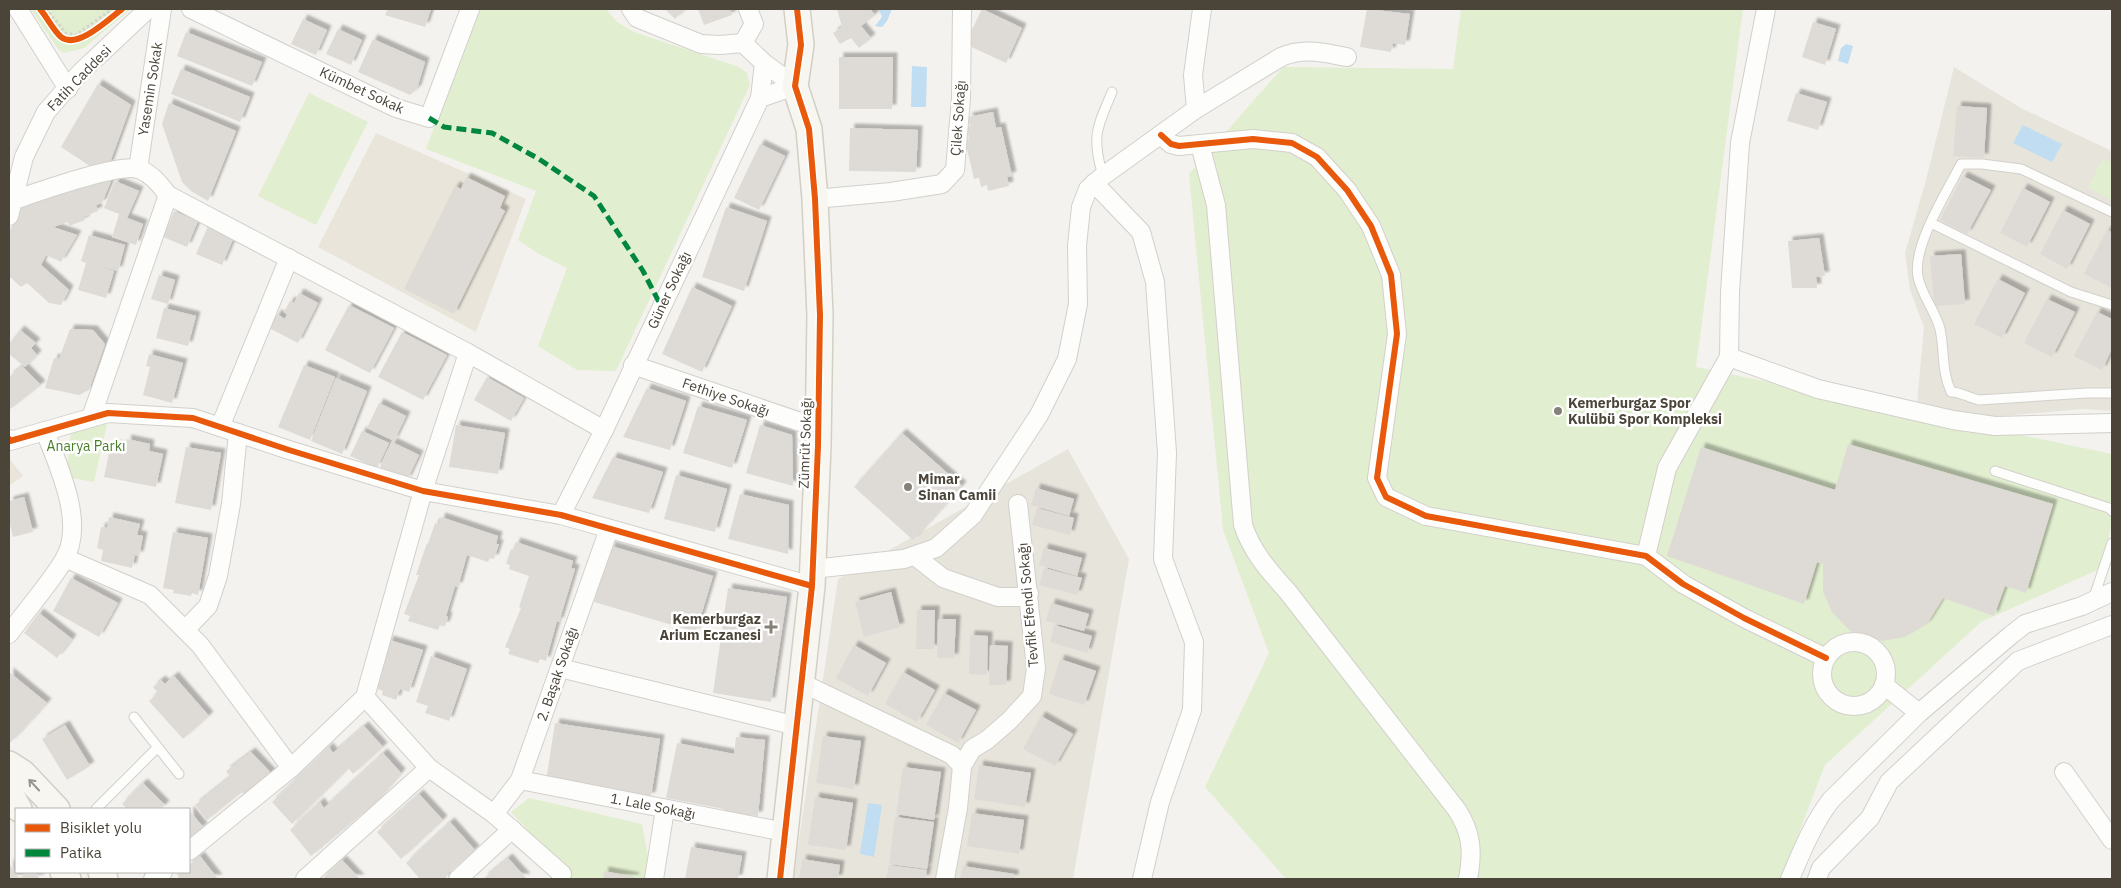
<svg xmlns="http://www.w3.org/2000/svg" width="2121" height="888" font-family="'IBM Plex Sans',sans-serif">
<defs>
<filter id="shadow"><feDropShadow dx="4.5" dy="-4.5" stdDeviation="1" flood-color="#0004"/></filter>
</defs>
<rect width="100%" height="100%" fill="#f4f2ee"/>
<g fill="#e7e4dc">
<path d="M1954,67l67,41 91,43v260l-28,-2 -94,8 -73,-14 7,-76 -14,-37 -5,-37 21,-73z"/>
<path d="M1068,449l61,110 -56,320h-280l45,-300z"/>
</g>
<g fill="#eae5da">
<path d="M376,133l150,66 -50,133 -158,-85z"/>
<path d="M9,458l14,18 -14,10z"/>
</g>
<g fill="#e1eecf">
<path d="M31,9h100l-47,39 -20,5 -6,-4z"/>
<path d="M478,9h128l11,13 17,10 105,35 8,6 3,12 -134,286 -39,-1 -39,-24 29,-78 -28,-14 -21,-14 18,-49 -110,-42z"/>
<path d="M1461,9h282l-47,358 416,87v68l-10,46 -121,54 -156,143 -44,114h-495l-81,-92 64,-134 -46,-123 -34,-356 94,-107 170,2z"/>
<path d="M309,93l59,29 -52,103 -58,-29z"/>
<path d="M2103,158l9,5v37l-24,-12z"/>
<path d="M107,424l-13,58 -28,-5 5,-46z"/>
<path d="M529,798l113,26 7,39 -3,16h-75v-2l-60,-65z"/>
</g>
<g fill="#c0ddf1">
<path d="M879,9h13l-5,12 -5,6 -7,-1 7,-9z"/>
<path d="M1846,44l7,2 -5,18 -10,-3 3,-13z"/>
<path d="M912,66l15,1 -1,40h-15z"/>
<path d="M2023,125l39,19 -10,18 -39,-19z"/>
<path d="M868,803l14,2 -8,52 -14,-3z"/>
</g>
<g fill="#dedbd6" filter="url(#shadow)">
<path d="M388,9h43l-6,18 -40,-12z"/>
<path d="M665,9h20l-10,10z"/>
<path d="M698,9h32l2,6 -28,10z"/>
<path d="M837,9h33l5,6 -14,11 10,12 -12,10 -8,-10 -11,6 -7,-11 9,-6z"/>
<path d="M982,9l40,19 -16,35 -41,-19z"/>
<path d="M1367,9l43,5 -5,31 -12,-2 -2,9 -31,-5z"/>
<path d="M303,19l24,11 -11,25 -25,-11z"/>
<path d="M1813,22l23,7 -11,36 -23,-8z"/>
<path d="M338,29l24,11 -11,25 -25,-11z"/>
<path d="M186,32l76,30 -10,24 -75,-30z"/>
<path d="M373,39l52,23 -8,27 -7,6 -52,-23z"/>
<path d="M839,57h54l-1,52h-53z"/>
<path d="M181,69l69,28 -10,25 -69,-28z"/>
<path d="M98,84l33,21 -22,60 -13,5 -35,-23z"/>
<path d="M1796,93l31,9 -9,28 -31,-9z"/>
<path d="M169,103l67,28 -28,70 -17,-10 -9,-9 -20,-58z"/>
<path d="M1957,106l30,2 -3,50 -31,-2z"/>
<path d="M993,112l3,16 5,-1 11,49 -5,1 2,9 -21,5 -1,-6 -6,2 -2,-9 -5,1 -9,-39 4,-1 -2,-12 3,-1 -2,-9z"/>
<path d="M850,128l68,2 -2,42 -67,-1z"/>
<path d="M760,144l25,12 -26,54 -25,-12z"/>
<path d="M113,176l-11,27 -6,2 2,6 -13,5v4l-16,6 -1,-4 -15,5 24,8 -16,27 -15,-7 -5,10 28,25 -8,15 -12,-2 -22,-20 -6,4 -12,-11v-44l12,-24 10,-7z"/>
<path d="M1963,176l28,14 -24,44 -27,-14z"/>
<path d="M466,177l39,19 -5,12 5,3 -51,103 -50,-25 51,-103 6,3z"/>
<path d="M115,181l24,10 -12,27 16,6 -7,21 -24,-8 7,-23 -15,-6z"/>
<path d="M2023,188l27,14 -23,45 -27,-14z"/>
<path d="M726,207l41,14 -23,70 -42,-14z"/>
<path d="M2063,210l27,14 -23,45 -27,-15z"/>
<path d="M174,211l24,10 -11,26 -24,-10z"/>
<path d="M208,226l26,11 -12,28 -26,-11z"/>
<path d="M2107,230l5,2v56l-28,-14z"/>
<path d="M89,235l36,10 -7,26 -22,-6 18,6 -8,27 -28,-8 8,-27 -5,-2z"/>
<path d="M1819,238l6,38 -9,1 1,11h-25l-4,-47z"/>
<path d="M1961,254l4,50 -31,2 -4,-50z"/>
<path d="M159,275l16,5 -7,24 -17,-5z"/>
<path d="M1998,279l27,14 -23,45 -28,-14z"/>
<path d="M692,287l40,19 -30,66 -40,-18z"/>
<path d="M299,293l19,10 -20,40 -29,-15 8,-14 8,5 2,-5 -3,-2 6,-11 4,2z"/>
<path d="M2047,299l28,13 -23,45 -28,-14z"/>
<path d="M349,305l45,23 -24,45 -45,-23z"/>
<path d="M164,308l32,8 -8,30 -32,-8z"/>
<path d="M2097,312l15,7v30l-10,21 -28,-14z"/>
<path d="M70,329l23,1 12,14 -16,46 -10,5 -34,-7 9,-30 5,1z"/>
<path d="M20,330l16,13 -5,5 6,7 -12,12 -16,-13v-10z"/>
<path d="M402,332l45,23 -24,45 -45,-23z"/>
<path d="M149,354l34,9 -11,40 -29,-8 7,-28 -4,-1z"/>
<path d="M304,365l31,12 -25,63 -32,-13z"/>
<path d="M22,366l19,19 -32,25v-33z"/>
<path d="M487,377l37,21 -13,23 -37,-21z"/>
<path d="M336,378l31,13 -25,63 -31,-13z"/>
<path d="M647,388l39,13 -16,49 -47,-13z"/>
<path d="M379,403l27,13 -12,25 -27,-13z"/>
<path d="M698,406l49,14 -15,48 -49,-15z"/>
<path d="M456,425l49,8 -7,41 -49,-7z"/>
<path d="M760,425l32,10 1,51 -47,-13z"/>
<path d="M362,431l27,12 -12,25 -27,-12z"/>
<path d="M902,433l60,53 -49,54 -59,-53z"/>
<path d="M127,439l23,5 -1,7 14,3 -7,33 -52,-10 7,-33 15,3z"/>
<path d="M392,442l27,13 -12,25 -27,-13z"/>
<path d="M1848,444l205,60 -27,89 -21,-7 -11,30 -51,-18 -16,26 -22,13 -23,4 -32,-10 -18,-19 -9,-20v-28l-6,-2 -13,42 -137,-48 34,-109 134,43z"/>
<path d="M186,447l35,6 -10,57 -36,-7z"/>
<path d="M613,457l50,15 -14,41 -57,-15z"/>
<path d="M676,475l51,14 -12,43 -51,-13z"/>
<path d="M1036,488l38,11 -5,17 -38,-11z"/>
<path d="M740,494l49,11 -1,49 -60,-15z"/>
<path d="M24,497l9,35 -20,5 -4,-16v-20z"/>
<path d="M1037,508l37,10 -4,17 -38,-10z"/>
<path d="M109,517l31,7 -3,11 6,1 -4,20 -4,-1 -3,13 -31,-7 2,-11 -6,-2 4,-21 6,1z"/>
<path d="M441,517l57,19 -2,8h3l-5,15 -4,-1 -2,4 -21,-7 -9,32 -3,-1 -9,30 2,1 -3,9 -5,-1 -2,5 -30,-9 2,-5 -6,-2 15,-39h-3l11,-32 1,1 7,-21 4,1z"/>
<path d="M173,532l35,6 -10,57 -6,-2 -1,3 -18,-3 1,-3 -11,-2z"/>
<path d="M516,542l57,19 -2,7 4,1 -16,53 -2,-1 -11,40 -6,-2 -2,4 -30,-9 2,-5 -5,-2 16,-39 -2,-1 10,-31 -20,-7 1,-4 -4,-1 5,-15 2,1z"/>
<path d="M611,546l102,30 -17,56 -102,-30z"/>
<path d="M1044,548l38,10 -5,18 -38,-11z"/>
<path d="M1044,568l38,10 -5,17 -38,-10z"/>
<path d="M71,578l47,25 -19,34 -46,-26z"/>
<path d="M728,588l59,9 -16,105 -58,-9z"/>
<path d="M891,592l9,35 -36,10 -9,-35z"/>
<path d="M1051,603l38,11 -5,17 -38,-10z"/>
<path d="M917,610h18l-1,39h-18z"/>
<path d="M39,613l33,26 -15,19 -33,-25z"/>
<path d="M938,619h18l-2,39h-17z"/>
<path d="M1054,625l38,11 -5,17 -37,-11z"/>
<path d="M970,635l18,1 -1,39 -18,-1z"/>
<path d="M389,640l34,10 -14,42 -9,-3 -4,11 -14,-5 1,-4 -9,-3z"/>
<path d="M854,645l32,18 -18,33 -32,-18z"/>
<path d="M990,645l18,1 -2,39h-17z"/>
<path d="M431,656l36,13 -18,52 -24,-8 3,-7 -12,-4z"/>
<path d="M1060,659l36,12 -12,34 -35,-11z"/>
<path d="M9,672l38,31 -37,40 -1,-1z"/>
<path d="M903,672l32,18 -18,32 -32,-18z"/>
<path d="M174,676l35,40 -26,23 -34,-38 9,-8 -5,-6 8,-7 4,4z"/>
<path d="M944,693l32,17 -18,33 -32,-18z"/>
<path d="M1041,716l32,18 -18,32 -32,-17z"/>
<path d="M555,723l105,16 -9,58 -105,-16z"/>
<path d="M65,725l25,41 -23,14 -25,-41z"/>
<path d="M364,726l19,21 -30,27 -5,-6 -56,56 -20,-22 57,-55 4,6z"/>
<path d="M823,736l38,5 -7,48 -38,-6z"/>
<path d="M736,737l29,3 -7,76 -35,-3 1,-4 -58,-11 11,-55 57,11z"/>
<path d="M251,752l21,22 -26,22 -4,-4 -35,28 -12,-15 35,-28 -4,-6z"/>
<path d="M383,753l18,20 -28,32 -62,51 -21,-26 30,-28 4,6z"/>
<path d="M979,765l52,8 -6,34 -51,-8z"/>
<path d="M903,767l38,5 -7,48 -38,-6z"/>
<path d="M143,783l22,22 -4,4h-34l-5,-5z"/>
<path d="M419,794l24,26 -42,39 -24,-27z"/>
<path d="M815,797l38,6 -7,47 -38,-5z"/>
<path d="M189,810l14,17 -14,12z"/>
<path d="M972,813l52,7 -5,34 -52,-8z"/>
<path d="M895,817l39,5 -7,47 -38,-5z"/>
<path d="M450,822l25,28 -29,25 1,2 -3,2h-24l-14,-16z"/>
<path d="M691,847l51,9 -4,23h-53z"/>
<path d="M200,856l18,23h-41l2,-2 -2,-3 3,-2h9v-7z"/>
<path d="M508,858l18,20 -43,1z"/>
<path d="M802,859l38,6 -2,14h-39z"/>
<path d="M342,860l18,19h-38z"/>
<path d="M9,863l10,15 10,-6h6l5,7h-31z"/>
<path d="M889,865l38,5 -2,9h-39z"/>
<path d="M963,866l51,8v5h-54z"/>
<path d="M604,871l31,6 -1,2h-31z"/>
</g>
<g fill="none" stroke-linecap="round" stroke-linejoin="round">
<g stroke="#d2d0cb" stroke-width="11">
<g id="lane">
<path d="M1103,176c-12,-40 -6,-48 9,-84"/>
<path d="M2112,212l-91,-43 -39,-5h-21c-14,28 -49,82 -43,113 4,19 17,33 22,52 5,23 1,40 11,63 10,0 18,6 28,8l108,-7h25"/>
<path d="M1931,223l140,69 41,13"/>
<path d="M1995,471l114,37 3,3"/>
<path d="M2093,600l19,-57"/>
<path d="M134,717l45,57"/>
<path d="M96,809l61,-61"/>
</g>
</g>
<g stroke="#d2d0cb" stroke-width="20">
<g id="street">
<path d="M18,9l50,80"/>
<path d="M191,9l205,99 33,10 41,-109"/>
<path d="M631,9l6,9 64,26 19,1 23,-2 21,20 31,23"/>
<path d="M743,43l11,-19 -6,-15"/>
<path d="M760,98l4,-35"/>
<path d="M1196,109l-3,-34 9,-66"/>
<path d="M1161,135l10,9 8,2 74,-7 39,4 25,14 30,33 24,36 20,49 6,59 -20,144 9,19 40,19 220,40 37,28 61,34 82,40"/>
<path d="M1200,145l16,60 27,320c9,27 26,46 45,67l169,218c15,23 16,42 11,69"/>
<path d="M138,169l24,-160"/>
<path d="M1094,183l47,49 14,50 12,171 -4,106 31,83 -2,68 -32,92 -18,77"/>
<path d="M815,199l76,-7 51,-8 13,-14 6,-72 1,-89"/>
<path d="M14,200c24,-8 104,-37 125,-31 13,5 21,16 29,26l300,158 136,77"/>
<path d="M9,216l15,-59 22,-45 35,-40 67,-63"/>
<path d="M1729,357l89,32 135,31 42,6 117,-3"/>
<path d="M633,365l185,63"/>
<path d="M91,418l77,-223"/>
<path d="M220,427l69,-169"/>
<path d="M9,439l1,2 98,-28 85,5 96,32 134,41 138,24 251,71"/>
<path d="M561,515l43,-85 156,-332 35,-12"/>
<path d="M915,556l28,22 55,19h20l11,-4"/>
<path d="M1646,556l21,-88 62,-111 1,-65 10,-149 26,-134"/>
<path d="M65,558l85,37 50,50 91,123"/>
<path d="M813,569l91,-10 32,-11 37,-33 66,-100 28,-56 11,-55 -1,-58 4,-39 7,-18 15,-13 93,-67 85,-52c23,-10 43,-4 66,0"/>
<path d="M185,630l23,-24 10,-30 13,-72 7,-71"/>
<path d="M9,634c18,-25 39,-48 55,-74 22,-37 -6,-94 -19,-129"/>
<circle cx="1854" cy="674" r="32"/>
<path d="M560,668l237,58"/>
<path d="M802,683l150,72 10,11 -4,42 -13,71"/>
<path d="M1884,685l35,28"/>
<path d="M365,697l64,71 65,46 68,60 -1,5"/>
<path d="M962,766l10,-17 15,-9 23,-20 22,-24 4,-28 -18,-164"/>
<path d="M2064,772l48,68"/>
<path d="M520,780l265,52"/>
<path d="M494,814l26,-34 89,-251"/>
<path d="M189,851l102,-83 74,-71 58,-206 45,-138"/>
<path d="M153,879l10,-7"/>
<path d="M305,879l124,-111"/>
<path d="M458,879l54,-50"/>
<path d="M654,879l11,-70"/>
<path d="M1790,879c12,-28 22,-54 41,-79l88,-87 92,-78 14,-11 57,-18 30,-14"/>
<path d="M1817,879l4,-11 49,-50 19,-36 129,-121 94,-36"/>
</g>
</g>
<g stroke="#d3cfc5" stroke-width="28">
<g id="secondary">
<path d="M9,764l14,9 34,36"/>
<path d="M9,791l10,18"/>
<path d="M63,872l5,7"/>
<path d="M101,872l4,7"/>
<path d="M780,879l32,-293 6,-140 2,-131 -5,-116 -6,-70 -14,-43 6,-41 -4,-36"/>
</g>
</g>
<path stroke="#d3d2cc" stroke-width="3" stroke-dasharray="2.5 2.5" stroke-linecap="butt" d="M46,9l20,24 10,2 36,-26"/>
<use href="#lane" stroke="#fdfdfc" stroke-width="9"/>
<use href="#street" stroke="#fdfdfc" stroke-width="18"/>
<use href="#secondary" stroke="#f7f6f1" stroke-width="25"/>
<path stroke="#00873e" stroke-width="5" stroke-dasharray="10 5" stroke-linecap="butt" d="M429,118l15,9 48,6 47,26 55,37 49,75 18,35"/>
<g stroke="#fff" stroke-width="9">
<g id="cycleway">
<path d="M40,9c7,8 13,21 21,28 16,13 48,-18 61,-28"/>
<path d="M1161,135l10,9 8,2 74,-7 39,4 25,14 30,33 24,36 20,49 6,59 -20,144 9,19 40,19 220,40 37,28 61,34 82,40"/>
<path d="M9,439l1,2 98,-28 85,5 96,32 134,41 138,24 251,71"/>
<path d="M780,879l32,-293 6,-140 2,-131 -5,-116 -6,-70 -14,-43 6,-41 -4,-36"/>
</g>
</g>
<use href="#cycleway" stroke="#e8590c" stroke-width="6"/>
</g>
<defs><path id="oneway-shaft" d="M-6 0H5M1.5-3L5.5 0L1.5 3" fill="none" stroke-width="1.6" stroke-linecap="round" stroke-linejoin="round" transform="scale(1.25)"/></defs>
<use stroke="#98948c" href="#oneway-shaft" transform="translate(34 785) rotate(-133)"/>
<g fill="#868178" stroke="#fff" stroke-width="2">
<circle cx="1558" cy="411" r="5"/>
<circle cx="908" cy="487" r="5"/>
<path d="M768.5 619.5h5v5h5v5h-5v5h-5v-5h-5v-5h5z"/>
</g>
<g text-anchor="middle" stroke-width="5" stroke-linejoin="round" paint-order="stroke">
<g font-size="14" fill="#4b4439" stroke="#fff">
<text transform="translate(79 78) rotate(-46)" y="5">Fatih Caddesi</text>
<text transform="translate(150 89) rotate(-81)" y="5">Yasemin Sokak</text>
<text transform="translate(362 90) rotate(25)" y="5">Kümbet Sokak</text>
<text transform="translate(958 118) rotate(-86)" y="5">Çilek Sokağı</text>
<text transform="translate(669 290) rotate(-65)" y="5">Güner Sokağı</text>
<text transform="translate(726 397) rotate(19)" y="5">Fethiye Sokağı</text>
<text transform="translate(805 443) rotate(-88)" y="5">Zümrüt Sokağı</text>
<text transform="translate(1028 605) rotate(-95)" y="5">Tevfik Efendi Sokağı</text>
<text transform="translate(557 674) rotate(-71)" y="5">2. Başak Sokağı</text>
<text transform="translate(653 806) rotate(11)" y="5">1. Lale Sokağı</text>
</g>
<g font-size="14" font-weight="bold" fill="#4b4439" stroke="#fff" text-anchor="start">
<text x="1568" y="408">Kemerburgaz Spor<tspan x="1568" dy="16">Kulübü Spor Kompleksi</tspan></text>
<text x="918" y="484">Mimar<tspan x="918" dy="16">Sinan Camii</tspan></text>
<text x="761" y="624" text-anchor="end">Kemerburgaz<tspan x="761" dy="16">Arium Eczanesi</tspan></text>
</g>
<g font-size="14" fill="#4a7f2a" stroke="#fff">
<text x="86" y="451">Anarya Parkı</text>
</g>
</g>
<rect width="2121" height="888" fill="none" stroke="#4b4439" stroke-width="20"/>
<rect x="15" y="808" width="175" height="65" fill="#ffffff" stroke="#b7b4b0"/>
<rect x="25" y="824" width="25" height="8" fill="#e8590c" stroke="#b7b4b0"/>
<text x="60" y="833" font-size="15" fill="#4b4439">Bisiklet yolu</text>
<rect x="25" y="849" width="25" height="8" fill="#00873e" stroke="#b7b4b0"/>
<text x="60" y="858" font-size="15" fill="#4b4439">Patika</text>
</svg>
